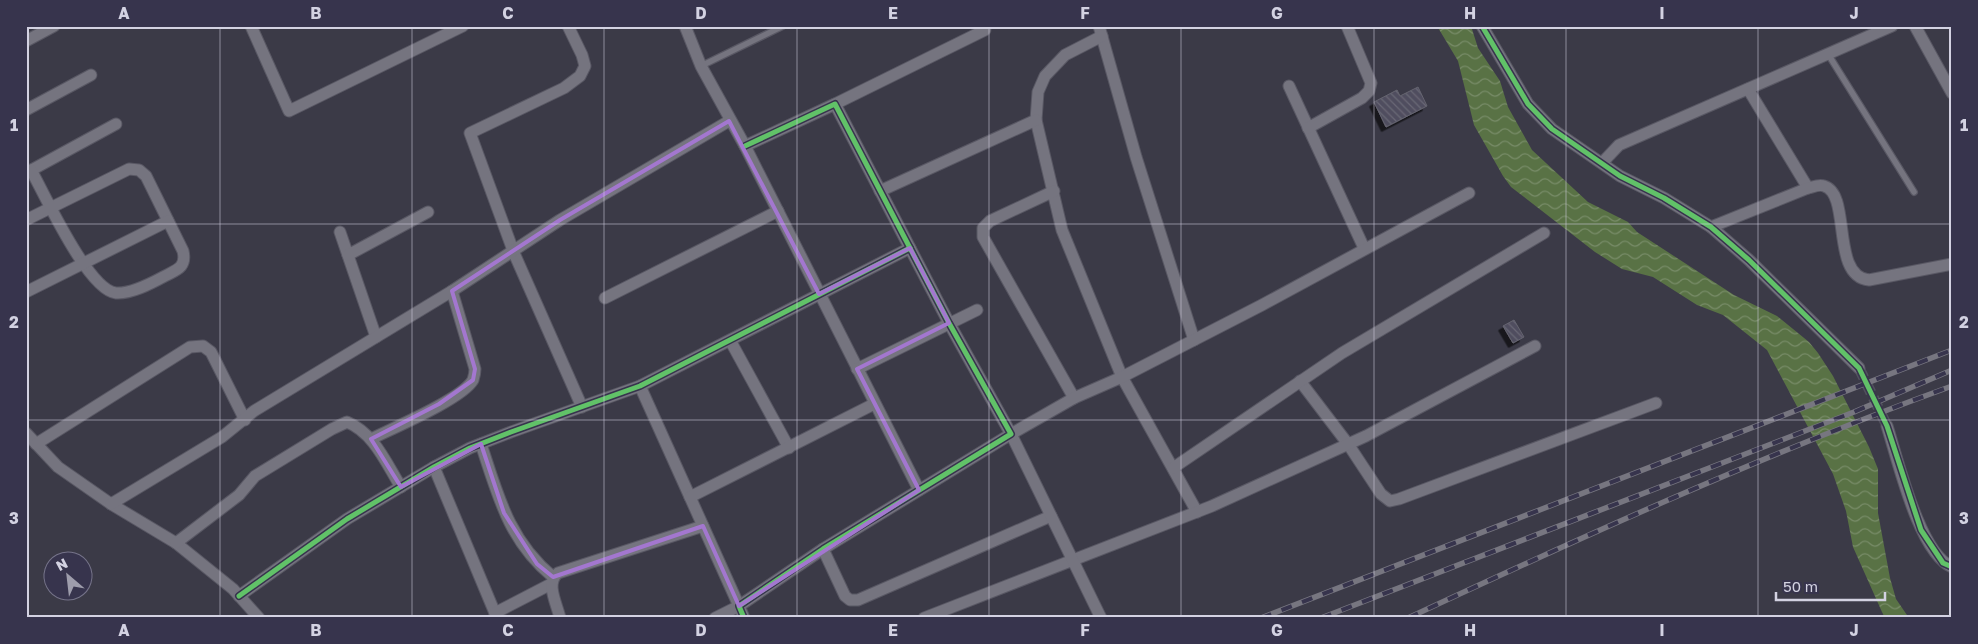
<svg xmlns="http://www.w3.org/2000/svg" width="1978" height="644" font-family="'Golos Text',sans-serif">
<defs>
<pattern id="water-waves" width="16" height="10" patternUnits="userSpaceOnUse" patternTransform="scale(1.25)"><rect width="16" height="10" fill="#597245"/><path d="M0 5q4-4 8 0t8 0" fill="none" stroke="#788c68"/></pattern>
<pattern id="building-back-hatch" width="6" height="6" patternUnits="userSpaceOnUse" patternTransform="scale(1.25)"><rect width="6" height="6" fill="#504e5e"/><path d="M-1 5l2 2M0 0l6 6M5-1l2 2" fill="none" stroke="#686775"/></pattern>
<filter id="shadow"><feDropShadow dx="-4.5" dy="4.5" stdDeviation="0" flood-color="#0009"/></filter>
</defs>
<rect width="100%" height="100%" fill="#3b3a47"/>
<path fill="url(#water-waves)" d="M1437,26h34l7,22 22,33 8,26 24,43 56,52 40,20 9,10 97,63 43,21 32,26 9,11 15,23 36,71 9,22v44l12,65 6,21 13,19h-24l-3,-6 -29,-65 -7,-36 -13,-37 -66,-124 -44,-35 -26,-10 -44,-28 -31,-8 -27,-17 -84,-65 -8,-11 -29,-51 -16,-64z"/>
<g fill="url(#building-back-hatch)" stroke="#656470" filter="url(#shadow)">
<path d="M1418,87l9,19 -41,21 -12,-25 23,-12 3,6z"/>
<path d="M1514,320l10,17 -11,6 -10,-17z"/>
</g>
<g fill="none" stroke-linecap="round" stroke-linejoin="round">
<path stroke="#52515e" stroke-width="11" stroke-dasharray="11 5.5" stroke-linecap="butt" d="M1859,368l28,58"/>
<g stroke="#595864" stroke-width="8">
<g id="service">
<path d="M1828,54l86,138"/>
<path d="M701,66l82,-40"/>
</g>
</g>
<g stroke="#595864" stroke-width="13">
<g id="minor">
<path d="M251,26l38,85 174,-85"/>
<path d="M568,26l14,29 3,11 -5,10 -16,12 -94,45 44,120 68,154"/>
<path d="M685,26l16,40 44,80 174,344"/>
<path d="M1099,26l37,131 58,183"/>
<path d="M1482,26l46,78 24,25 68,47 44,22 47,29 38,33 110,108"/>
<path d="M1915,26l37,67"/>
<path d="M1102,36l-37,19 -20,21 -7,16 -2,28 26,110 60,147 75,135"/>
<path d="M26,41l28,-15"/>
<path d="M1289,86l75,162"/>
<path d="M1748,89l60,99"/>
<path d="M835,104l150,-74"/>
<path d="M26,110l65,-35"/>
<path d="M1308,128l54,-30 7,-7 2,-8 -24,-57"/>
<path d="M1602,163l17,-18 273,-119"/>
<path d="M26,173l90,-49"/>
<path d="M880,191l156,-71"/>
<path d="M1054,191l-64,30 -7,7v9l91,161"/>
<path d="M26,220l103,-51 10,1 7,6 37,75c4,17 -7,19 -20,26 -13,7 -32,17 -47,16 -28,-3 -71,-98 -85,-123"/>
<path d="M1711,227l97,-39c5,-1 11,-4 16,-2 28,8 6,90 45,94l83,-16"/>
<path d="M340,232l36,105"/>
<path d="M348,255l80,-43"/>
<path d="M26,292l142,-71"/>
<path d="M605,298l173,-87"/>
<path d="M731,342l58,106"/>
<path d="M857,369l120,-59"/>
<path d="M1300,381l48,63 33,50 9,7 9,-2 257,-96"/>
<path d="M640,386l50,111"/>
<path d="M1887,426c11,34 32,127 65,141"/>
<path d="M26,433l32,34 53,37 65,39 57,46 26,29"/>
<path d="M371,439c22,-11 91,-40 102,-59 1,-3 2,-8 2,-11l-23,-78"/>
<path d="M36,444l154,-97 13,-1 8,6 34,68"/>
<path d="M481,444c17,52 28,97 72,133"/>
<path d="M434,467l63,151"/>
<path d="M1173,468l169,-115 202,-120"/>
<path d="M111,504l111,-67 32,-26 198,-120 108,-71 169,-99"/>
<path d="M176,543l63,-48 16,-19 77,-47 15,-7c27,11 39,41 54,65"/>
<path d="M823,549l22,47 5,4h8l193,-84"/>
<path d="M239,596l108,-77 87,-52 36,-19 41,-16 129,-46 270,-138"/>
<path d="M495,613l56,-29"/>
<path d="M560,618c-3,-14 -15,-35 -2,-45l145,-47"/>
<path d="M715,618l24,-12 -49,-109 184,-93"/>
<path d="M744,618l-5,-12 84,-57 188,-115 -62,-111 -114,-219 -90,42"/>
<path d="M924,618l288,-112 154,-70 169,-90"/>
<path d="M1101,618l-90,-184 63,-36 48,-21 140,-72 207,-112"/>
</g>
</g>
<use href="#service" stroke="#75747f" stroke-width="5.5"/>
<use href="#minor" stroke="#75747f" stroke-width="11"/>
<g stroke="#777680" stroke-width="5.5">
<g id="rail">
<path d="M1261,618l691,-268"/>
<path d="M1321,618l533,-206 98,-42"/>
<path d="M1408,618c178,-83 359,-165 544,-232"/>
</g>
</g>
<use href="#rail" stroke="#37344d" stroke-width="4" stroke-dasharray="11" stroke-linecap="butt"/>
<g stroke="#37344d" stroke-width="8">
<g id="cycleway">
<path d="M1482,26l46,78 24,25 68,47 44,22 47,29 38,33 110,108 28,58 34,104 22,33 9,4"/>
<path d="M239,596l108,-77 87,-52 36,-19 41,-16 129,-46 270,-138"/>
<path d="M744,618l-5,-12 84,-57 188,-115 -62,-111 -114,-219 -90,42"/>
</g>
</g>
<use href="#cycleway" stroke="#61c268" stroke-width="5"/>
</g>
<path fill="none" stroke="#a377cf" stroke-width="4" stroke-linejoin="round" d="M729,121l90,173 91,-46 39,75 -92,46 62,121 -180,116 -36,-80 -150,51 -16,-13 -33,-51 -23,-69 -80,43 -30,-48 68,-35 34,-24 2,-11 -23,-78 108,-71z"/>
<path fill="none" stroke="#d3d2e2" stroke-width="1" stroke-opacity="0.55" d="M220,26v592M412,26v592M604,26v592M797,26v592M989,26v592M1181,26v592M1374,26v592M1566,26v592M1758,26v592M26,224h1926M26,420h1926"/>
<rect width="1978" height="644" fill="none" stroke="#37344d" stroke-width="55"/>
<g transform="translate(68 576) rotate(332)"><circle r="24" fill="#37344d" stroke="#757389"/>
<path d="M0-4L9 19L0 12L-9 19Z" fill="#9e9dac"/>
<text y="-8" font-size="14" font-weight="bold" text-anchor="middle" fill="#d3d2e2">N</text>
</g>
<path d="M1776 592v8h109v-8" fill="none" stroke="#d3d2e2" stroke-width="2.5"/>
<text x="1783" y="592" font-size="15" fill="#d3d2e2" stroke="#37344d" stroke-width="4" paint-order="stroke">50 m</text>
<rect x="28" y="28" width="1922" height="588" fill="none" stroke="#d3d2e2" stroke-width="2"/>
<g font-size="16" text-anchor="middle" font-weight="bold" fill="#d3d2e2">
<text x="124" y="19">A</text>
<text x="316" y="19">B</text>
<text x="508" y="19">C</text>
<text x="701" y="19">D</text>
<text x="893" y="19">E</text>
<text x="1085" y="19">F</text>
<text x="1277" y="19">G</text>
<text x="1470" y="19">H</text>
<text x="1662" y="19">I</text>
<text x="1854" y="19">J</text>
<text x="14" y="131">1</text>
<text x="1964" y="131">1</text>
<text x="14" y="328">2</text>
<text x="1964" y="328">2</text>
<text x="14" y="524">3</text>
<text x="1964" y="524">3</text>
<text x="124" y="636">A</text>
<text x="316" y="636">B</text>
<text x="508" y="636">C</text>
<text x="701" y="636">D</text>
<text x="893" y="636">E</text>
<text x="1085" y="636">F</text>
<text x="1277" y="636">G</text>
<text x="1470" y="636">H</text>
<text x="1662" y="636">I</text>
<text x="1854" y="636">J</text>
</g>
</svg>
